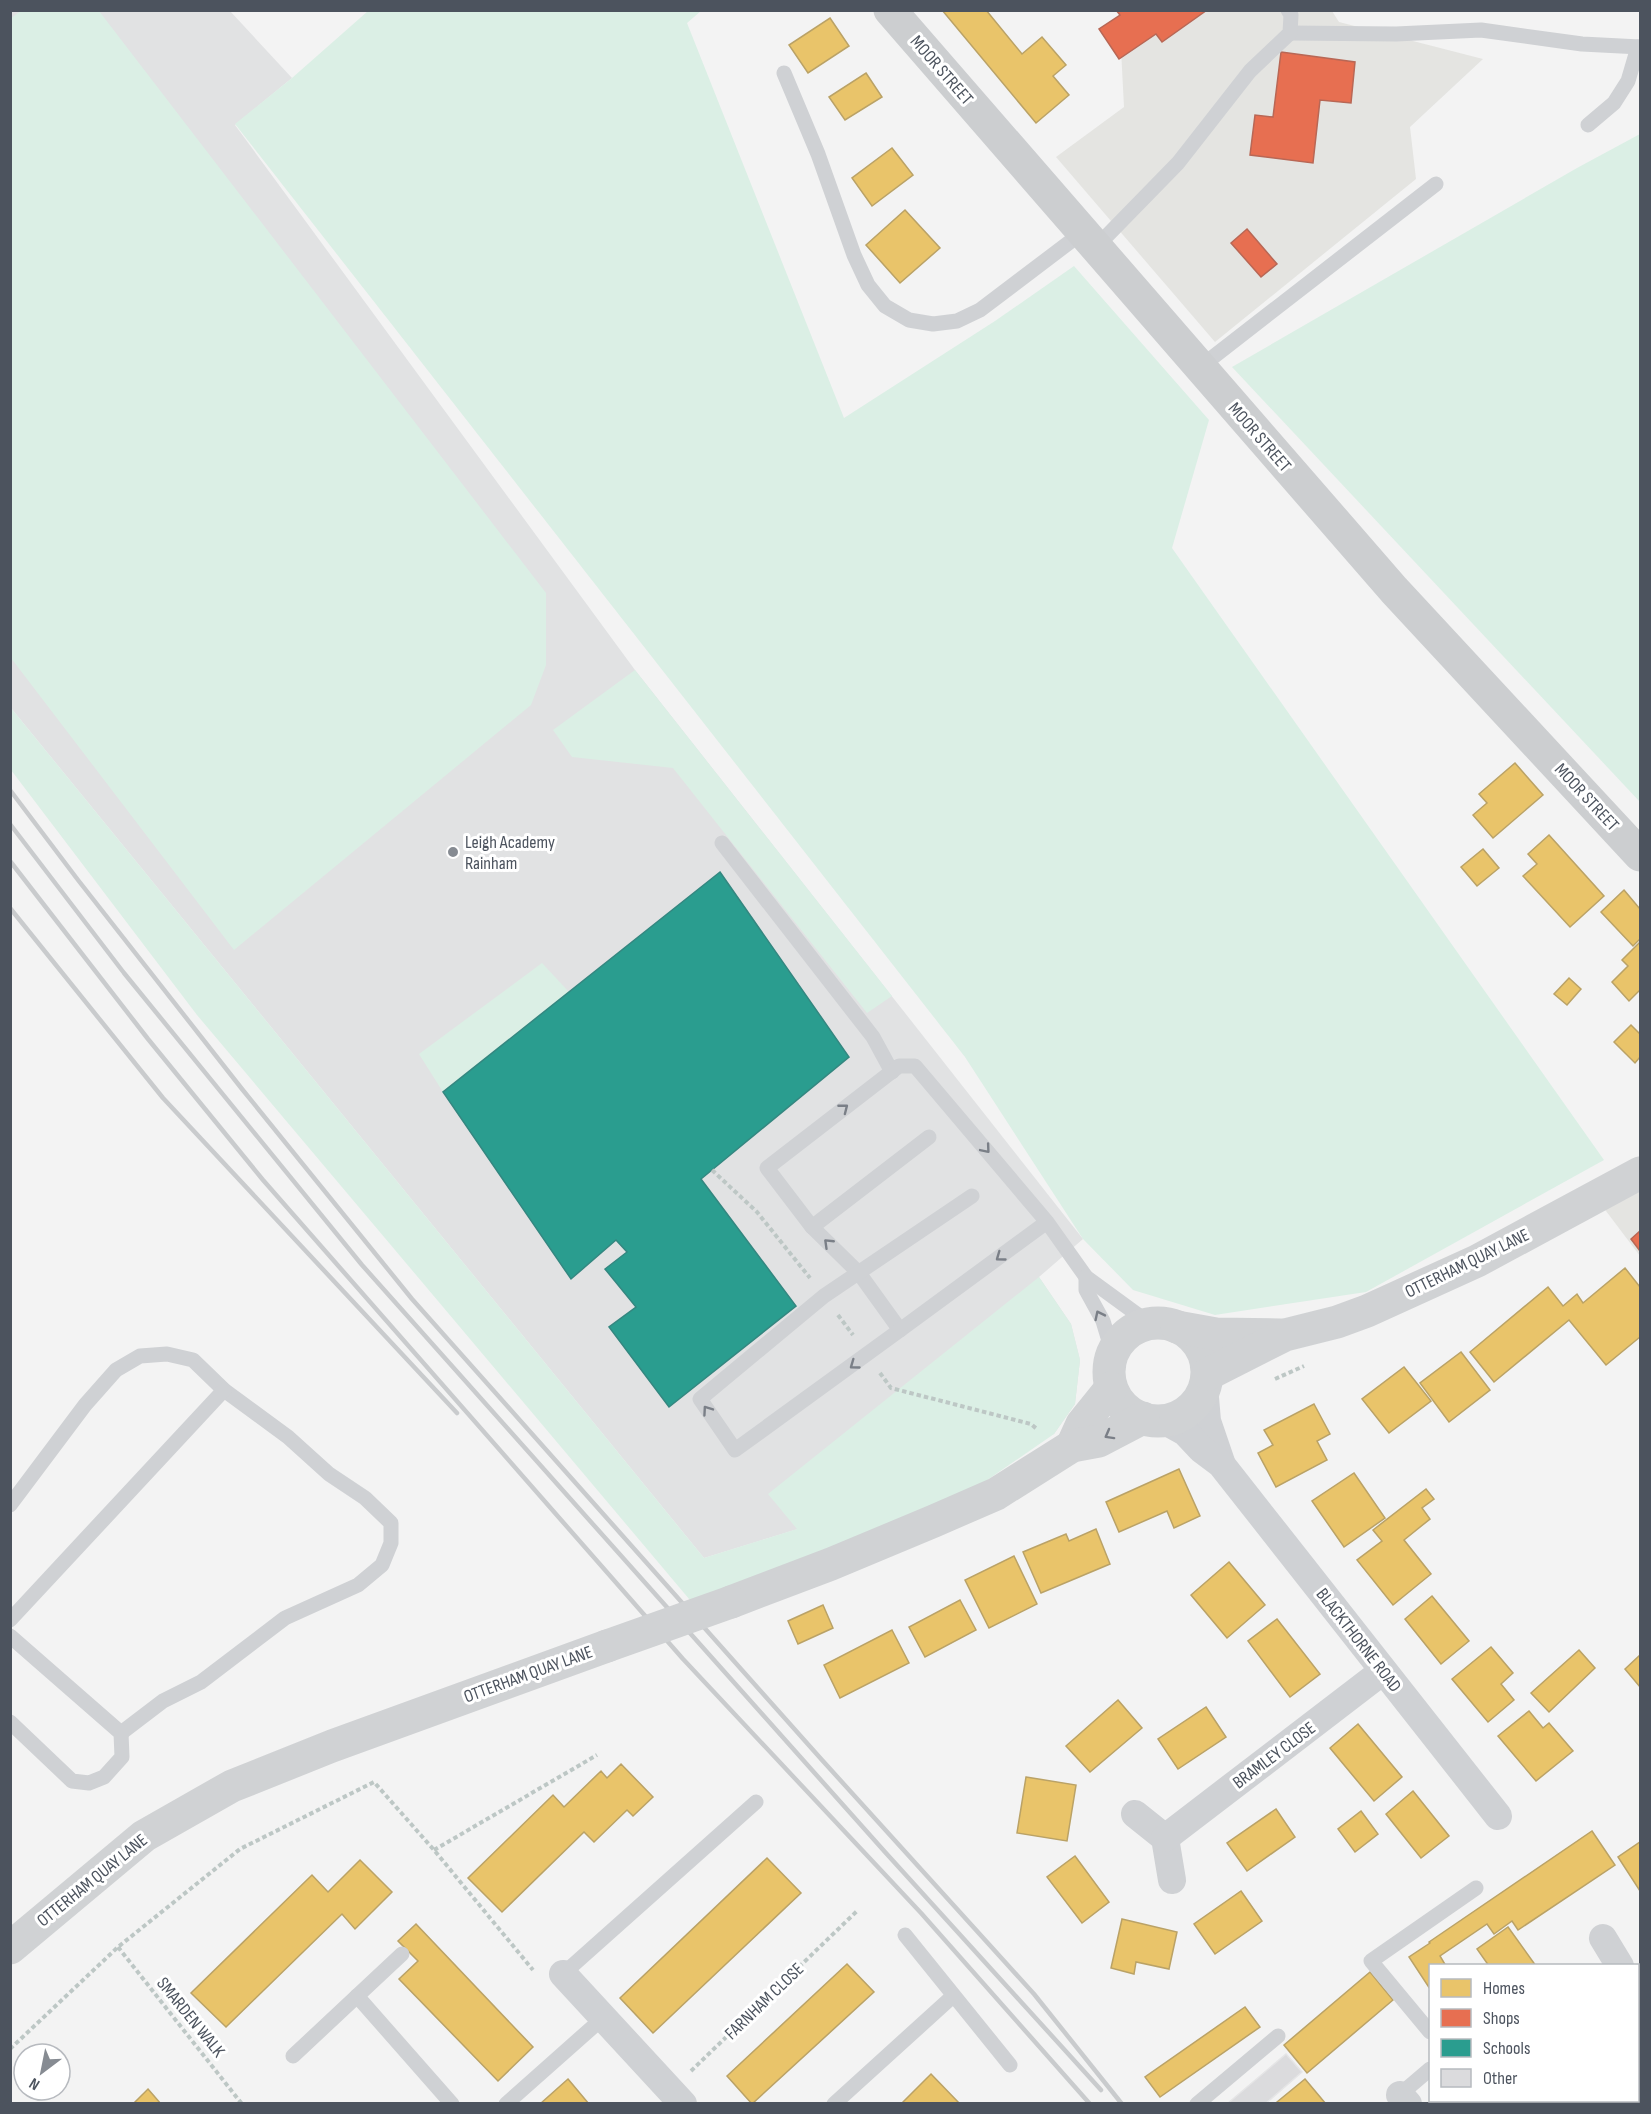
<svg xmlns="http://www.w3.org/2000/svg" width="1651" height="2114" font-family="'Sofia Sans Condensed',sans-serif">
<rect width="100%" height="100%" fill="#f3f3f3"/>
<g fill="#e4e4e1">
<path d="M1119,11h213l7,11 144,37 -73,68 6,52 -201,163 -159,-185 68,-50z"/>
<path d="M1640,1183v73l-37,-49z"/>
</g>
<path fill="#e1e2e3" d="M10,11h220l62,67 -57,47 400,545 448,569 -44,38 32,47 9,36 -5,44 -21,30 -256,95 -94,29 -693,-850z"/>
<g fill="#dbefe5">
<path d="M22,10l77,1 447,582v72l-15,40 -297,245 -223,-292 -1,-639z"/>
<path d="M368,11h333l-14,12 157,395 151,-97 79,-55 135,154 -37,128 432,612 -238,132 -151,23 -82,-25 -50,-51 -118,-182 -730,-933 57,-46z"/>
<path d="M1640,134v668l-408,-435 345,-199z"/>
<path d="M635,670l257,326 -25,17 -194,-245 -101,-11 -19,-27z"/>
<path d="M11,708l693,850 93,-29 -29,-35 271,-217 32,47 9,36 -5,44 -21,30 -87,60 -272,112 -498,-591 -186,-245z"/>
<path d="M542,963l27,29 -126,100 -24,-38z"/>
</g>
<g fill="#e9c46a" stroke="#baa266" stroke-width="1.5">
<path d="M942,10h44l36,44 20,-17 24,28 -13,11 16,19 -33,28z"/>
<path d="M830,18l19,28 -41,27 -19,-28z"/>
<path d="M866,73l16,24 -37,23 -16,-23z"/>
<path d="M892,148l21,27 -41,31 -20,-28z"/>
<path d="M905,210l35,38 -40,35 -34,-38z"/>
<path d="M1515,763l28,32 -50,43 -20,-23 14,-12 -8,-9z"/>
<path d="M1549,835l55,61 -34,31 -47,-51 14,-12 -9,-10z"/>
<path d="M1483,849l16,19 -22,18 -16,-19z"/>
<path d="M1624,890l16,19v30l-7,7 -32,-34z"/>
<path d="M1640,942v48l-11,11 -17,-19 16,-16 -6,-6z"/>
<path d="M1569,978l12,11 -14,16 -13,-11z"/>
<path d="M1631,1025l9,9v23l-5,6 -21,-21z"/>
<path d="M1625,1268l15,19v50l-34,28 -37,-45 -75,62 -24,-30 78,-65 15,19 14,-12 6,9z"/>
<path d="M1461,1352l29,38 -41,32 -29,-39z"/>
<path d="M1404,1367l27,34 -42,32 -27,-34z"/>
<path d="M1314,1404l16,30 -13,7 10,19 -51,27 -18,-34 15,-8 -9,-15z"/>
<path d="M1179,1469l21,47 -26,12 -7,-17 -48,21 -13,-30z"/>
<path d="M1354,1473l31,45 -41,29 -32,-46z"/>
<path d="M1426,1489l8,10 -12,9 8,11 -26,21 27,34 -38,31 -36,-45 25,-19 -9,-11z"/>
<path d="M1096,1529l14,35 -69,29 -18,-41 43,-18 3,7z"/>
<path d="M1014,1556l23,48 -48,24 -24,-48z"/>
<path d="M1229,1562l36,43 -38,33 -36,-43z"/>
<path d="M1432,1596l37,45 -28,23 -36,-45z"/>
<path d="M960,1600l16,30 -51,27 -16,-30z"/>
<path d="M823,1605l10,23 -35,16 -10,-23z"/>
<path d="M1277,1619l43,55 -30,23 -42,-56z"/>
<path d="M892,1630l17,33 -69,35 -16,-33z"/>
<path d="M1491,1647l22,26 -12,11 13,16 -26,22 -36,-43z"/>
<path d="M1579,1650l16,18 -46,44 -18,-19z"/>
<path d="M1640,1655v32l-15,-18z"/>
<path d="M1118,1700l24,28 -52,44 -24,-26z"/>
<path d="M1206,1707l20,30 -48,32 -20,-30z"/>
<path d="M1529,1711l14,17 6,-5 24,28 -37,30 -38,-45z"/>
<path d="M1358,1724l44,53 -28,24 -44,-53z"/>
<path d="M621,1764l32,33 -20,19 -6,-6 -33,32 -10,-10 -82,80 -34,-34 85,-83 11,12 37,-36 6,7z"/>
<path d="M1026,1777l50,8 -9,56 -50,-8z"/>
<path d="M1413,1791l36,45 -28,22 -35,-44z"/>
<path d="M1276,1809l19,28 -48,34 -20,-28z"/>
<path d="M1361,1811l17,23 -23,18 -17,-23z"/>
<path d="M1592,1831l23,34 -97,65 -6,-9 -18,13 -7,-10 -47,32 6,10h-16v23l-21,-32 21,-14 -1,-1z"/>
<path d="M1640,1842v49l-22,-34z"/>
<path d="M1075,1856l34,46 -27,21 -35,-46z"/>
<path d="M767,1858l34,35 -148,140 -33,-35z"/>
<path d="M360,1860l32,32 -37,37 -13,-15 -116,113 -35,-34 121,-118 16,17z"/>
<path d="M1241,1891l21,30 -47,33 -21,-30z"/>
<path d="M1122,1919l55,13 -8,37 -33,-7 -2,12 -23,-6z"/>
<path d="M416,1924l117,123 -35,34 -99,-102 19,-18 -20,-20z"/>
<path d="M1508,1927l28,39h-47l-12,-17z"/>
<path d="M847,1964l27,28 -122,112 -25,-28z"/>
<path d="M1370,1972l23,28 -86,73 -23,-28z"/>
<path d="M1245,2007l15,20 -100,70 -15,-20z"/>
<path d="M931,2074l29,30h-59z"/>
<path d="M568,2079l21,25h-49z"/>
<path d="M1305,2079l21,25h-47l-2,-2z"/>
<path d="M148,2089l13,15h-28z"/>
<path d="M1638,2094l2,10h-35l-2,-4h35z"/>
<path d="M1461,2100h47l2,4h-47z"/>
</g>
<g fill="#e76f51" stroke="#b86755" stroke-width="1.5">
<path d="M1116,10h91l-45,32 -6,-8 -37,25 -20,-30 21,-14z"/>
<path d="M1281,52l74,10 -4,41 -31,-3 -7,63 -63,-8 5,-40 18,2z"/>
<path d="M1247,229l30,35 -16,13 -30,-34z"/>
<path d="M1640,1231v20l-9,-12z"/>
</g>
<path fill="#2a9d8f" stroke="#348780" stroke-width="1.5" d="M720,872l129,185 -148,122 95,127 -127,101 -60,-80 27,-20 -31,-38 22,-17 -11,-12 -45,39 -128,-187z"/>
<path fill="#dbdbdd" stroke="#e5e5e6" stroke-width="1.5" d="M1286,2054l16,18 -37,32h-38z"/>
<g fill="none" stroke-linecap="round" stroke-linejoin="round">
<g stroke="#bdc7c5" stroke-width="4" stroke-dasharray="4.5 3" stroke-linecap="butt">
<path d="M712,1170l45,42 53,66"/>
<path d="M838,1315l15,20"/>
<path d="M880,1373l11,15 140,36 7,6"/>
<path d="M1275,1379l29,-13"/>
<path d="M434,1850l163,-95"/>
<path d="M118,1947l124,157"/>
<path d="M10,2049l108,-102 122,-98 134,-67 60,68 99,120"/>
<path d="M691,2071l166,-160"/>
</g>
<g stroke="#cfd1d4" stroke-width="15">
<path d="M1290,33l106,1 85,-4 101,14 58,3"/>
<path d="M784,73l34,81 36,101 14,30 17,21 24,14 24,4 24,-3 23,-11 103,-78"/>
<path d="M1588,125l26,-22 14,-22 10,-34"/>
<path d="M1097,246l81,-83 72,-92 40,-38 1,-18 -3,-5"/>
<path d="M1199,368l237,-184"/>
<path d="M722,843l151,194 19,35"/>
<path d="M1047,1222l-147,108 -41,-57 -47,-46 -45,-59 132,-102h16l132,156 39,55 63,46"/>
<path d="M812,1227l117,-90"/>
<path d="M1086,1277v13l17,31 10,33"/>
<path d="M900,1330l-165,120 -35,-51 124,-103 148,-100"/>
<path d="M10,1505l75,-100 31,-35 24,-14 27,-2 26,6 31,30 64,47 41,37 36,24 26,25v20l-9,22 -24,20 -73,33 -84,64 -38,19 -42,32"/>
<path d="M10,1620l214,-230"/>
<path d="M10,1636l111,97 1,24 -18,20 -15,6 -17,-2 -62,-59"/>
<path d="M905,1935l105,130"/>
<path d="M563,1974l193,-172"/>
<path d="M357,1996l95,108"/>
<path d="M1430,2032l-59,-71 105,-73"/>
<path d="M293,2056l109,-102"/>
<path d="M1396,2098l34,-29"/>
<path d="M506,2104l98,-87"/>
<path d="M834,2104l119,-108"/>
<path d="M1197,2104l81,-68"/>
</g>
<g stroke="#cfd1d4" stroke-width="28">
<path d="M1204,1386l3,35 14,41"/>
<path d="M1167,1422l18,10 16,17 20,15 277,352"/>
<path d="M1135,1814l30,24 7,42"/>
<path d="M1165,1838l218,-167"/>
<path d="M1603,1938l17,28"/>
<path d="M563,1974l120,130"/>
<path d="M1638,1992l2,5"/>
<path d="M1400,2095l8,9"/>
</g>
<g stroke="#d0d2d4" stroke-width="33">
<circle cx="1158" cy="1372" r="49"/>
<path d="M1177,1327l39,7 64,1"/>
<path d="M1208,1374l77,-39 52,-13 30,-11 110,-50 163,-88"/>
<path d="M1072,1446l10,-22 29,-36"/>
<path d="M731,1602l100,-38 103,-43 62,-27 76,-48 27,-5 44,-23"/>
<path d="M10,1948l134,-112 88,-50 100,-40 275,-100"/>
</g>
<path stroke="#ccced0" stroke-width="33" d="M890,10l504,580 246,265"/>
<g stroke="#c9cbcd" stroke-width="4.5">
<path d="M10,790l68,90 164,209 170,210 410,461 212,234 88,110"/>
<path d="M10,824l114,149 238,292 523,587 216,238"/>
<path d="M10,861l138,178 115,141 420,479 238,254 169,191"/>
<path d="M10,908l153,190 294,315"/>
</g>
<path stroke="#d0d2d4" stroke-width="33" d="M607,1646l124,-44"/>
</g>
<defs><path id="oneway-chevron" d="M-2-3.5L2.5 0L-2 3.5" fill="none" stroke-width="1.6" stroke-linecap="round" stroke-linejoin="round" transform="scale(1.5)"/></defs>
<g stroke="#7a7f87">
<use href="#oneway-chevron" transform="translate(844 1108) rotate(-38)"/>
<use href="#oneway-chevron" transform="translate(986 1149) rotate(50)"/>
<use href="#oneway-chevron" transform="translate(828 1243) rotate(-136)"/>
<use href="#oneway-chevron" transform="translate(1000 1257) rotate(144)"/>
<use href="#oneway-chevron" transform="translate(1099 1315) rotate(-116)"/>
<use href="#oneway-chevron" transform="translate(854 1365) rotate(144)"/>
<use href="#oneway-chevron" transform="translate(707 1410) rotate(-125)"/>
<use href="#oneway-chevron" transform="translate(1109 1435) rotate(151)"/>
</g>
<circle fill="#868b92" stroke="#fff" stroke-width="2" cx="453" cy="852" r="6"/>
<g text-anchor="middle" stroke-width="6" stroke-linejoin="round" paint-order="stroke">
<g font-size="18" fill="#4c535e" stroke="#fff">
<text transform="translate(942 70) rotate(49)" y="6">MOOR STREET</text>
<text transform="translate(1260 437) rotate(49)" y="6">MOOR STREET</text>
<text transform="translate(1587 797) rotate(47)" y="6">MOOR STREET</text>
<text transform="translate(1467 1263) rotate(-26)" y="6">OTTERHAM QUAY LANE</text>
<text transform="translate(1359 1640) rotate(52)" y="6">BLACKTHORNE ROAD</text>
<text transform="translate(528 1674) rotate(-20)" y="6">OTTERHAM QUAY LANE</text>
<text transform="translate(1274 1755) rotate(-37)" y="6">BRAMLEY CLOSE</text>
<text transform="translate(92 1880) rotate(-39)" y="6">OTTERHAM QUAY LANE</text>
<text transform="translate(764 2001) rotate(-44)" y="6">FARNHAM CLOSE</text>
<text transform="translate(191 2017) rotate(51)" y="6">SMARDEN WALK</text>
</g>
<g font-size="18" fill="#4c535e" stroke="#fff" text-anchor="start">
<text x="465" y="848">Leigh Academy<tspan x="465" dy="21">Rainham</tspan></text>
</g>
</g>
<rect width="1651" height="2114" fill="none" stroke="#4c535e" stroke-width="24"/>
<rect x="1429" y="1964" width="210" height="138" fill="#ffffff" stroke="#b7babf" stroke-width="1.5"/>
<rect x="1441" y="1979" width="30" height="18" fill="#e9c46a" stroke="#b7babf" stroke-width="1.5"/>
<text x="1483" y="1994" font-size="18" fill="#4c535e">Homes</text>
<rect x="1441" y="2009" width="30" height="18" fill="#e76f51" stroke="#b7babf" stroke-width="1.5"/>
<text x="1483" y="2024" font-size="18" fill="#4c535e">Shops</text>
<rect x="1441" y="2039" width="30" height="18" fill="#2a9d8f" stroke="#b7babf" stroke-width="1.5"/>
<text x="1483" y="2054" font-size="18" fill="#4c535e">Schools</text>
<rect x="1441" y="2069" width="30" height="18" fill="#dbdbdd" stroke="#b7babf" stroke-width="1.5"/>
<text x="1483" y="2084" font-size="18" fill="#4c535e">Other</text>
<g transform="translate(42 2072) rotate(212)"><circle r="28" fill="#ffffff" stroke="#b7babf" stroke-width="1.5"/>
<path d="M0-4.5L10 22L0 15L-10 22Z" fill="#868b92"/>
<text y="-9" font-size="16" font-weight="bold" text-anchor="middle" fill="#4c535e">N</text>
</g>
</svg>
